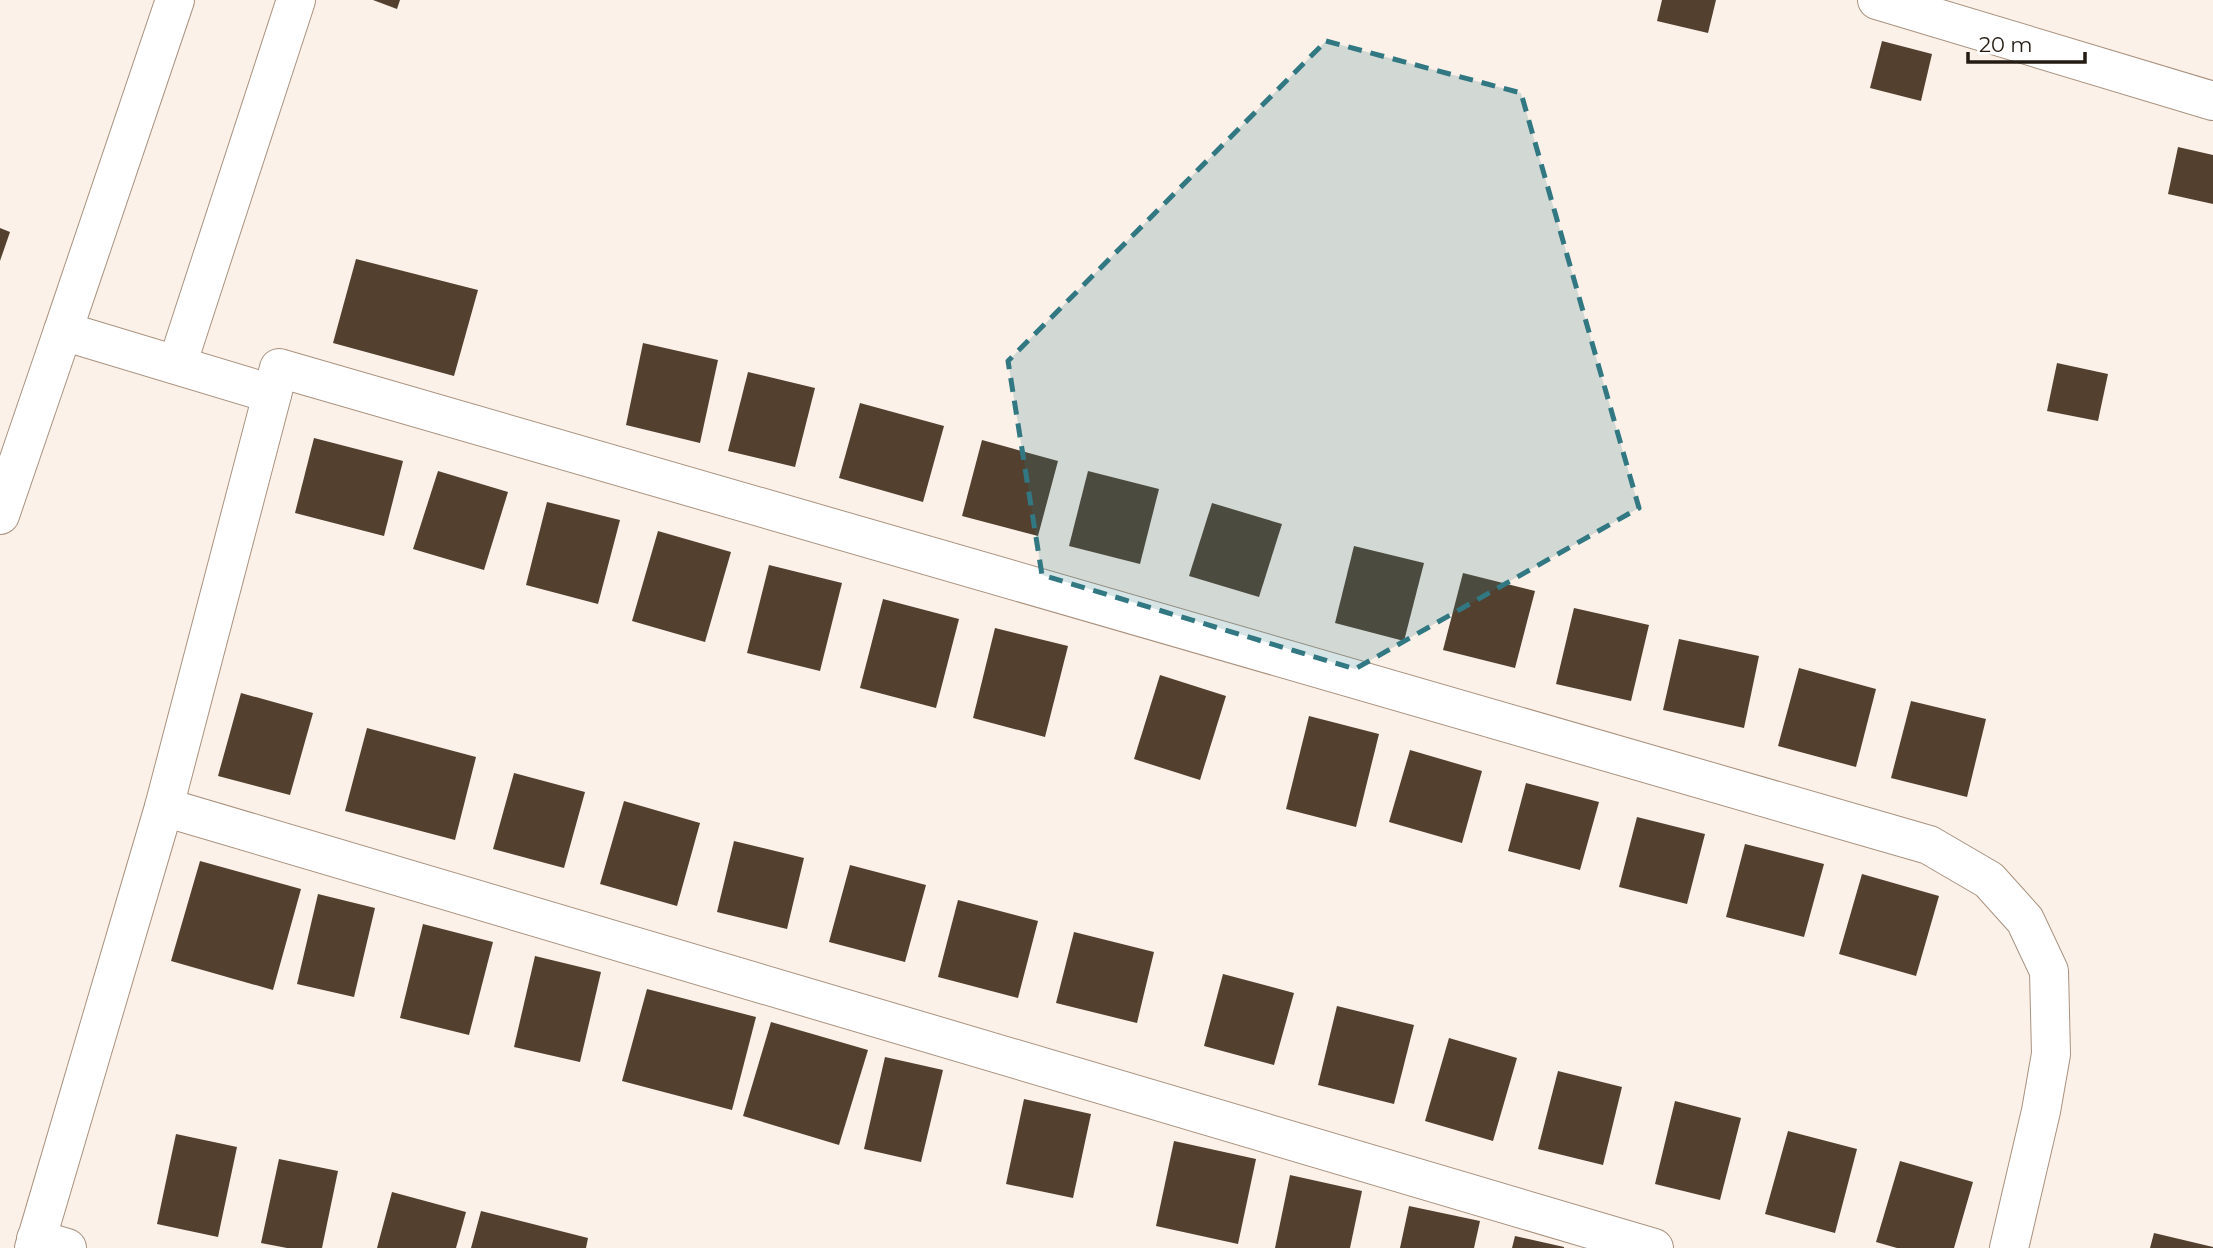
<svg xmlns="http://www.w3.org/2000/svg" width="2213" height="1248" font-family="Montserrat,sans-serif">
<rect width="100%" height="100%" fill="#fbf1e9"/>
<g fill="#53402f">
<path d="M373,0h27l-3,9z"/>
<path d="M1662,0h54l-8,33 -51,-12z"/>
<path d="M1882,41l50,13 -11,47 -51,-13z"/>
<path d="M2178,147l35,8v49l-45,-10z"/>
<path d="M0,228l10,4 -10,29z"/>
<path d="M356,259l122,31 -24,86 -121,-33z"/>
<path d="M643,343l75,17 -18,83 -74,-18z"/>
<path d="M2057,363l51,11 -10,47 -51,-10z"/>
<path d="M748,372l67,16 -20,79 -67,-16z"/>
<path d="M860,403l84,23 -21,76 -84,-24z"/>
<path d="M314,438l89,23 -19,75 -89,-23z"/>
<path d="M982,440l76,21 -20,75 -76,-20z"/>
<path d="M438,471l70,21 -24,78 -71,-21z"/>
<path d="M1088,471l71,18 -19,75 -71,-18z"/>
<path d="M547,502l73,18 -22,84 -72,-19z"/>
<path d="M1212,503l70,21 -23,73 -70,-21z"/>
<path d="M658,531l73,21 -26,90 -73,-21z"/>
<path d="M1354,546l70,17 -20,78 -69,-18z"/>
<path d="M769,565l73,18 -22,88 -73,-18z"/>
<path d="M1463,573l72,18 -20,77 -72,-18z"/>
<path d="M883,599l76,20 -23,89 -76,-20z"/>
<path d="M1574,608l75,17 -18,76 -75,-17z"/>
<path d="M995,628l73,18 -23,91 -72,-19z"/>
<path d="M1679,639l80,17 -15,72 -81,-18z"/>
<path d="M1799,668l77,21 -20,78 -78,-21z"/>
<path d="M1160,675l66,21 -26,84 -66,-21z"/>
<path d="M241,693l72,20 -23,82 -72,-19z"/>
<path d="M1911,701l75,18 -19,78 -76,-19z"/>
<path d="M1309,716l70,18 -23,93 -70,-18z"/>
<path d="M367,728l109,29 -21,83 -110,-29z"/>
<path d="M1410,750l72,21 -20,72 -73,-21z"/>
<path d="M514,773l71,19 -21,76 -71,-19z"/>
<path d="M1526,783l73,19 -19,68 -72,-19z"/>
<path d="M624,801l76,22 -23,83 -77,-22z"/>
<path d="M1637,817l68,17 -18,70 -68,-17z"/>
<path d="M734,841l70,17 -17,71 -70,-17z"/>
<path d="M1745,844l79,20 -20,73 -78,-20z"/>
<path d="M200,861l101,28 -28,101 -102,-29z"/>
<path d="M850,865l76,20 -21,77 -76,-20z"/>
<path d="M1862,874l77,22 -23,80 -77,-22z"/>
<path d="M318,894l57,14 -21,89 -57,-13z"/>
<path d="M958,900l80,21 -20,77 -80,-21z"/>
<path d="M423,924l70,18 -24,93 -69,-17z"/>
<path d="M1074,932l80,20 -17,71 -81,-20z"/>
<path d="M535,956l66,16 -21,90 -66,-15z"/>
<path d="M1223,974l71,19 -20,72 -70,-19z"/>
<path d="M647,989l109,28 -24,93 -110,-29z"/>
<path d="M1337,1006l77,19 -20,79 -76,-19z"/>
<path d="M771,1022l97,28 -29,95 -96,-29z"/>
<path d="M1449,1038l68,20 -24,83 -68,-20z"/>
<path d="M885,1057l58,13 -22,92 -57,-13z"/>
<path d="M1558,1071l64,16 -19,78 -65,-16z"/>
<path d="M1024,1099l67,15 -18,84 -67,-14z"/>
<path d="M1675,1101l66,17 -21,82 -65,-16z"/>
<path d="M1788,1131l69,18 -22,84 -70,-19z"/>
<path d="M176,1134l61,13 -19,90 -61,-13z"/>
<path d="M1174,1141l82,18 -18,85 -82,-18z"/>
<path d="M279,1159l59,12 -16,77h-35l-26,-5z"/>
<path d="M1900,1161l73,21 -19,66h-57l-21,-6z"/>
<path d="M1290,1175l72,16 -12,57h-75z"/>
<path d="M392,1192l74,20 -10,36h-79z"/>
<path d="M1409,1206l71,15 -6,27h-74z"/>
<path d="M481,1211l107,27 -2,10h-115z"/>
<path d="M2154,1233l59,14v1h-63z"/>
<path d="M1515,1236l49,11v1h-52z"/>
</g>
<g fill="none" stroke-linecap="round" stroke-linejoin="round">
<g stroke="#a9927f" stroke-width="40">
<g id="minor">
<path d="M175,0l-112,331 209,63"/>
<path d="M1877,0l336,101"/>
<path d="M177,365l119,-365"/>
<path d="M0,515l63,-184"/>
<path d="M164,807l1490,441"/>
<path d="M36,1239l31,9"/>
<path d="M34,1248l130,-441 115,-439 1650,477 60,35 36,40 24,51 2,83 -10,57 -32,137"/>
</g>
</g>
<use href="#minor" stroke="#fff" stroke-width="38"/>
</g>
<path fill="#317883" fill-opacity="0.2" stroke="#317883" stroke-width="5" stroke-dasharray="14 9" stroke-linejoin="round" d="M1326,41l195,52 118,415 -284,161 -313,-94 -34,-214z"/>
<path d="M1968 52v10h117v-10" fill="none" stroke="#241b13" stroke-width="3.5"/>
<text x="1979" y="52" font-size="21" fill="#241b13" stroke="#ffffff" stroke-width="5" paint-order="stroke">20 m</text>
</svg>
